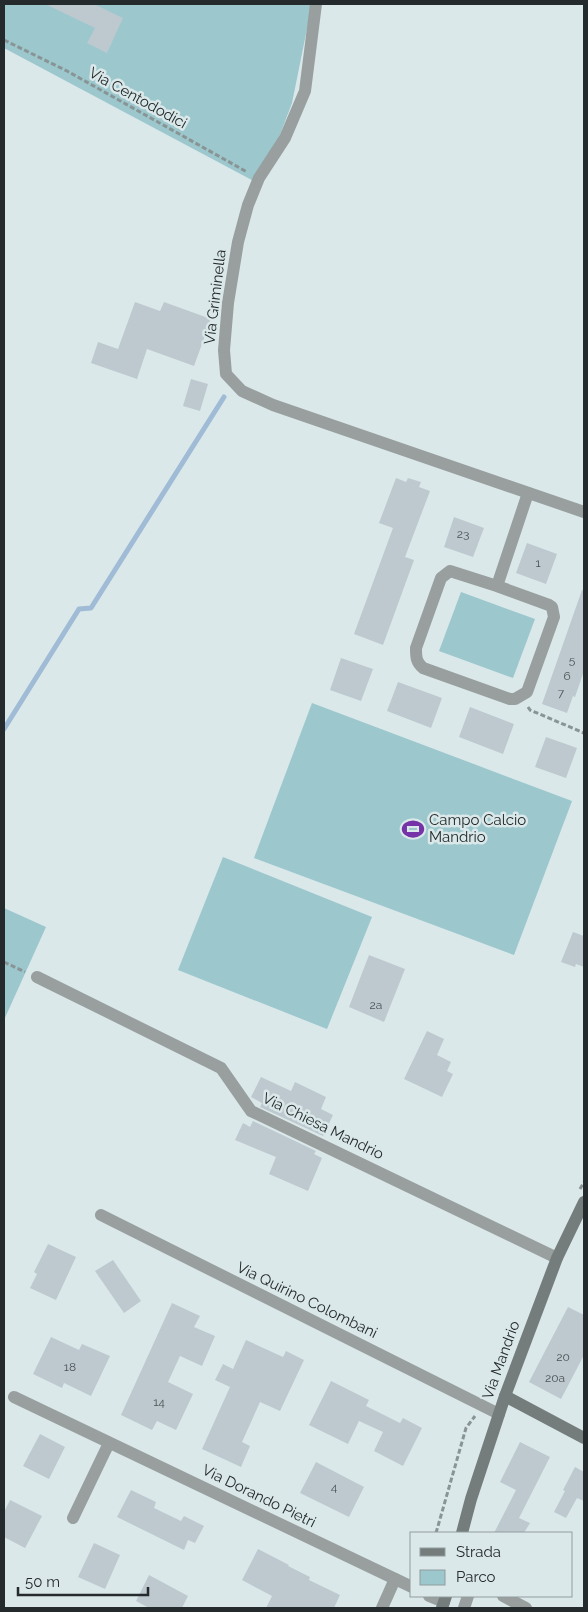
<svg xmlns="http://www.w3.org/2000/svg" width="588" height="1612" font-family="Raleway,sans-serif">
<rect width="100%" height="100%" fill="#dae8ea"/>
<g fill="#9bc7cd">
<path d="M4,4h308l-20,99 -31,82 -257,-137z"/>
<path d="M461,592l74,27 -22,59 -74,-27z"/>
<path d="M312,703l260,98 -58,154 -260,-97z"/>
<path d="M223,857l149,60 -45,112 -149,-59z"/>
<path d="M4,908l42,19 -42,93z"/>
</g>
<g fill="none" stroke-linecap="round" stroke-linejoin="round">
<path stroke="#a0bbd5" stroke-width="5" d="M4,729l75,-120 12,-1 133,-211"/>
</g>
<g fill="#bdc9cf">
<path d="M45,4h49l29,14 -16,35 -20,-10 8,-15z"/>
<path d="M135,302l25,9 4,-9 47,17 -17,47 -47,-17 -10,30 -46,-16 7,-21 20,7z"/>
<path d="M191,379l17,5 -8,27 -17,-5z"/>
<path d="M396,478l10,4 2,-4 13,4 -2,5 11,4 -25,66 9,3 -31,85 -29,-11 39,-106 -14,-5z"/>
<path d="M454,517l30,11 -11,29 -29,-10z"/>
<path d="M527,543l30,11 -11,30 -30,-11z"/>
<path d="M582,590h2v81l-9,26 -2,-1 -6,17 -25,-9z"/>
<path d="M341,658l32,11 -12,32 -31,-11z"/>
<path d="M398,682l44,16 -11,30 -44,-17z"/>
<path d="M470,707l44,17 -11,30 -44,-17z"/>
<path d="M546,737l31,11 -11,30 -31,-11z"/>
<path d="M573,932l11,4v31l-8,-3 -1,3 -14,-5z"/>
<path d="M369,955l36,14 -21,53 -35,-15z"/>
<path d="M427,1031l17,8 -7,16 14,7 -4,9 6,3 -11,23 -38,-18z"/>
<path d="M261,1077l30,14 4,-9 31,15 -5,12 12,6 -10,21 -63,-29 2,-4 -11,-6z"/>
<path d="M253,1121l63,30 -2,3 8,4 -14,33 -39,-17 7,-17 -41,-17 8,-17 7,4z"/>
<path d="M48,1244l28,13 -20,43 -26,-12 7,-14 -3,-2z"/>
<path d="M113,1260l28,41 -17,12 -29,-42z"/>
<path d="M172,1303l28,13 -6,11 21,9 -13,30 -22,-10 -12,26 25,12 -17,36 -19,-9 -5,9 -31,-15z"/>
<path d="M568,1307l16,8v40l-23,44 -32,-17z"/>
<path d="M51,1337l28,13 3,-6 28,12 -19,40 -27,-13 -2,5 -29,-14z"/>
<path d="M246,1340l37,17 3,-6 18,9 -24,51 -20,-9 -18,40 8,4 -9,21 -39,-18 28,-62 -15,-7 8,-16 10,5z"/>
<path d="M331,1381l38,19 -3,6 34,17 3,-5 19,10 -19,38 -29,-15 9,-19 -24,-11 -11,23 -39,-19z"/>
<path d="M40,1434l25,13 -16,32 -26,-13z"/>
<path d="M520,1442l30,15 -31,61 11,5 -6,10h-30l22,-43 -16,-8z"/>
<path d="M316,1462l48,25 -15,30 -49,-24z"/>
<path d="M575,1467l9,5v29l-7,-3 -11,20 -12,-6 11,-21 -2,-1z"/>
<path d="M131,1490l25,12 -2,6 27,13 3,-5 20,10 -9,17 -7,-3 -4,10 -67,-33z"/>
<path d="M10,1500l32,16 -17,32 -21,-11v-25z"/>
<path d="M94,1543l26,12 -15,34 -27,-12z"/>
<path d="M258,1549l31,16 -1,1 22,11 -1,3 31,15 -6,13h-68l6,-12 -30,-16z"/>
<path d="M149,1575l39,21 -6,12h-33l-13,-7z"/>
</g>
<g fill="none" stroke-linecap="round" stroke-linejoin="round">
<g stroke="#899495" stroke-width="3" stroke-dasharray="5 2.5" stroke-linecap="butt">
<path d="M4,40l63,31 180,101"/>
<path d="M528,707l2,3 54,23"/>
<path d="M4,962l21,10"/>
<path d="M580,1189l4,-7"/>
<path d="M436,1533l30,-105 9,-12"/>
</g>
<g stroke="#999f9e" stroke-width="12">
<path d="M316,4l-11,87 -20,47 -26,40 -11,27 -10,37 -10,61 -4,47 2,24 16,17 31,14 311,107"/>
<path d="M497,586l52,19 3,2 2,10 -27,75 -12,7h-5l-87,-31c-7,-6 -7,-11 -7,-20l25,-70 9,-7 47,15 31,-93"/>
<path d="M37,977l184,91 30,43 306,147"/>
<path d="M101,1215l398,199"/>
<path d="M14,1397l398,190"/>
<path d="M73,1518l36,-75"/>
<path d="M429,1596l15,6"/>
<path d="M503,1596l23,12"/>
<path d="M382,1608l13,-29"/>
<path d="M464,1608l4,-12"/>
</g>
<g stroke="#747d7c" stroke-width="12">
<path d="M505,1396l79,42"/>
<path d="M462,1533l9,-34 34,-103 52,-138 27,-56"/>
<path d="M442,1608l4,-12"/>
</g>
</g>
<defs>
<g id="stadium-bare" transform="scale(1.725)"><path d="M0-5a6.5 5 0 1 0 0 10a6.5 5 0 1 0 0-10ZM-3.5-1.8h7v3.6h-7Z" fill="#7533a7" stroke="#dae8ea" stroke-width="2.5" paint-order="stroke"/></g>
</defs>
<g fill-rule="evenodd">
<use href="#stadium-bare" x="413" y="829"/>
</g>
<g text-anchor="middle" stroke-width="5" stroke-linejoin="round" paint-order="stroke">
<g font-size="12" fill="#4b5255">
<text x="463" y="538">23</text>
<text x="538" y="567">1</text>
<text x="572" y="664">5</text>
<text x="567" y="680">6</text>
<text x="561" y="697">7</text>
<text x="376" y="1009">2a</text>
<text x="563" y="1361">20</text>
<text x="70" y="1371">18</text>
<text x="555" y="1382">20a</text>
<text x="159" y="1406">14</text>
<text x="334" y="1491">4</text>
</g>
<g font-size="15" fill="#252b2c" stroke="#dae8ea">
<text transform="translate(138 98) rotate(29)" y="5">Via Centododici</text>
<text transform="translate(215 297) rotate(-83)" y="5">Via Griminella</text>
<text transform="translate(323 1126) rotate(26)" y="5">Via Chiesa Mandrio</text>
<text transform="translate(307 1300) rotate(26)" y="5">Via Quirino Colombani</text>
<text transform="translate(501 1360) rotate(-70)" y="5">Via Mandrio</text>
<text transform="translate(259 1496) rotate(26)" y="5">Via Dorando Pietri</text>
</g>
<g font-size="15" fill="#252b2c" stroke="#dae8ea" text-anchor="start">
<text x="429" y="825">Campo Calcio<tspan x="429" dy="17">Mandrio</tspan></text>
</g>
</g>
<rect width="588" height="1612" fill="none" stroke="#252b2c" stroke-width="10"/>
<rect x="410" y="1532" width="162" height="65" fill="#dae8ea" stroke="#929c9e"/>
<rect x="420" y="1548" width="25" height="8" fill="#747d7c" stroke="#929c9e"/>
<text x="456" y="1557" font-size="15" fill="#252b2c">Strada</text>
<rect x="420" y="1570" width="25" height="15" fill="#9bc7cd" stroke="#929c9e"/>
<text x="456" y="1582" font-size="15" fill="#252b2c">Parco</text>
<path d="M18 1587v8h130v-8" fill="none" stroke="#252b2c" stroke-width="2.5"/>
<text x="25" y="1587" font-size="15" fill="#252b2c" stroke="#dae8ea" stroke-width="4" paint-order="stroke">50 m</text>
</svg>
